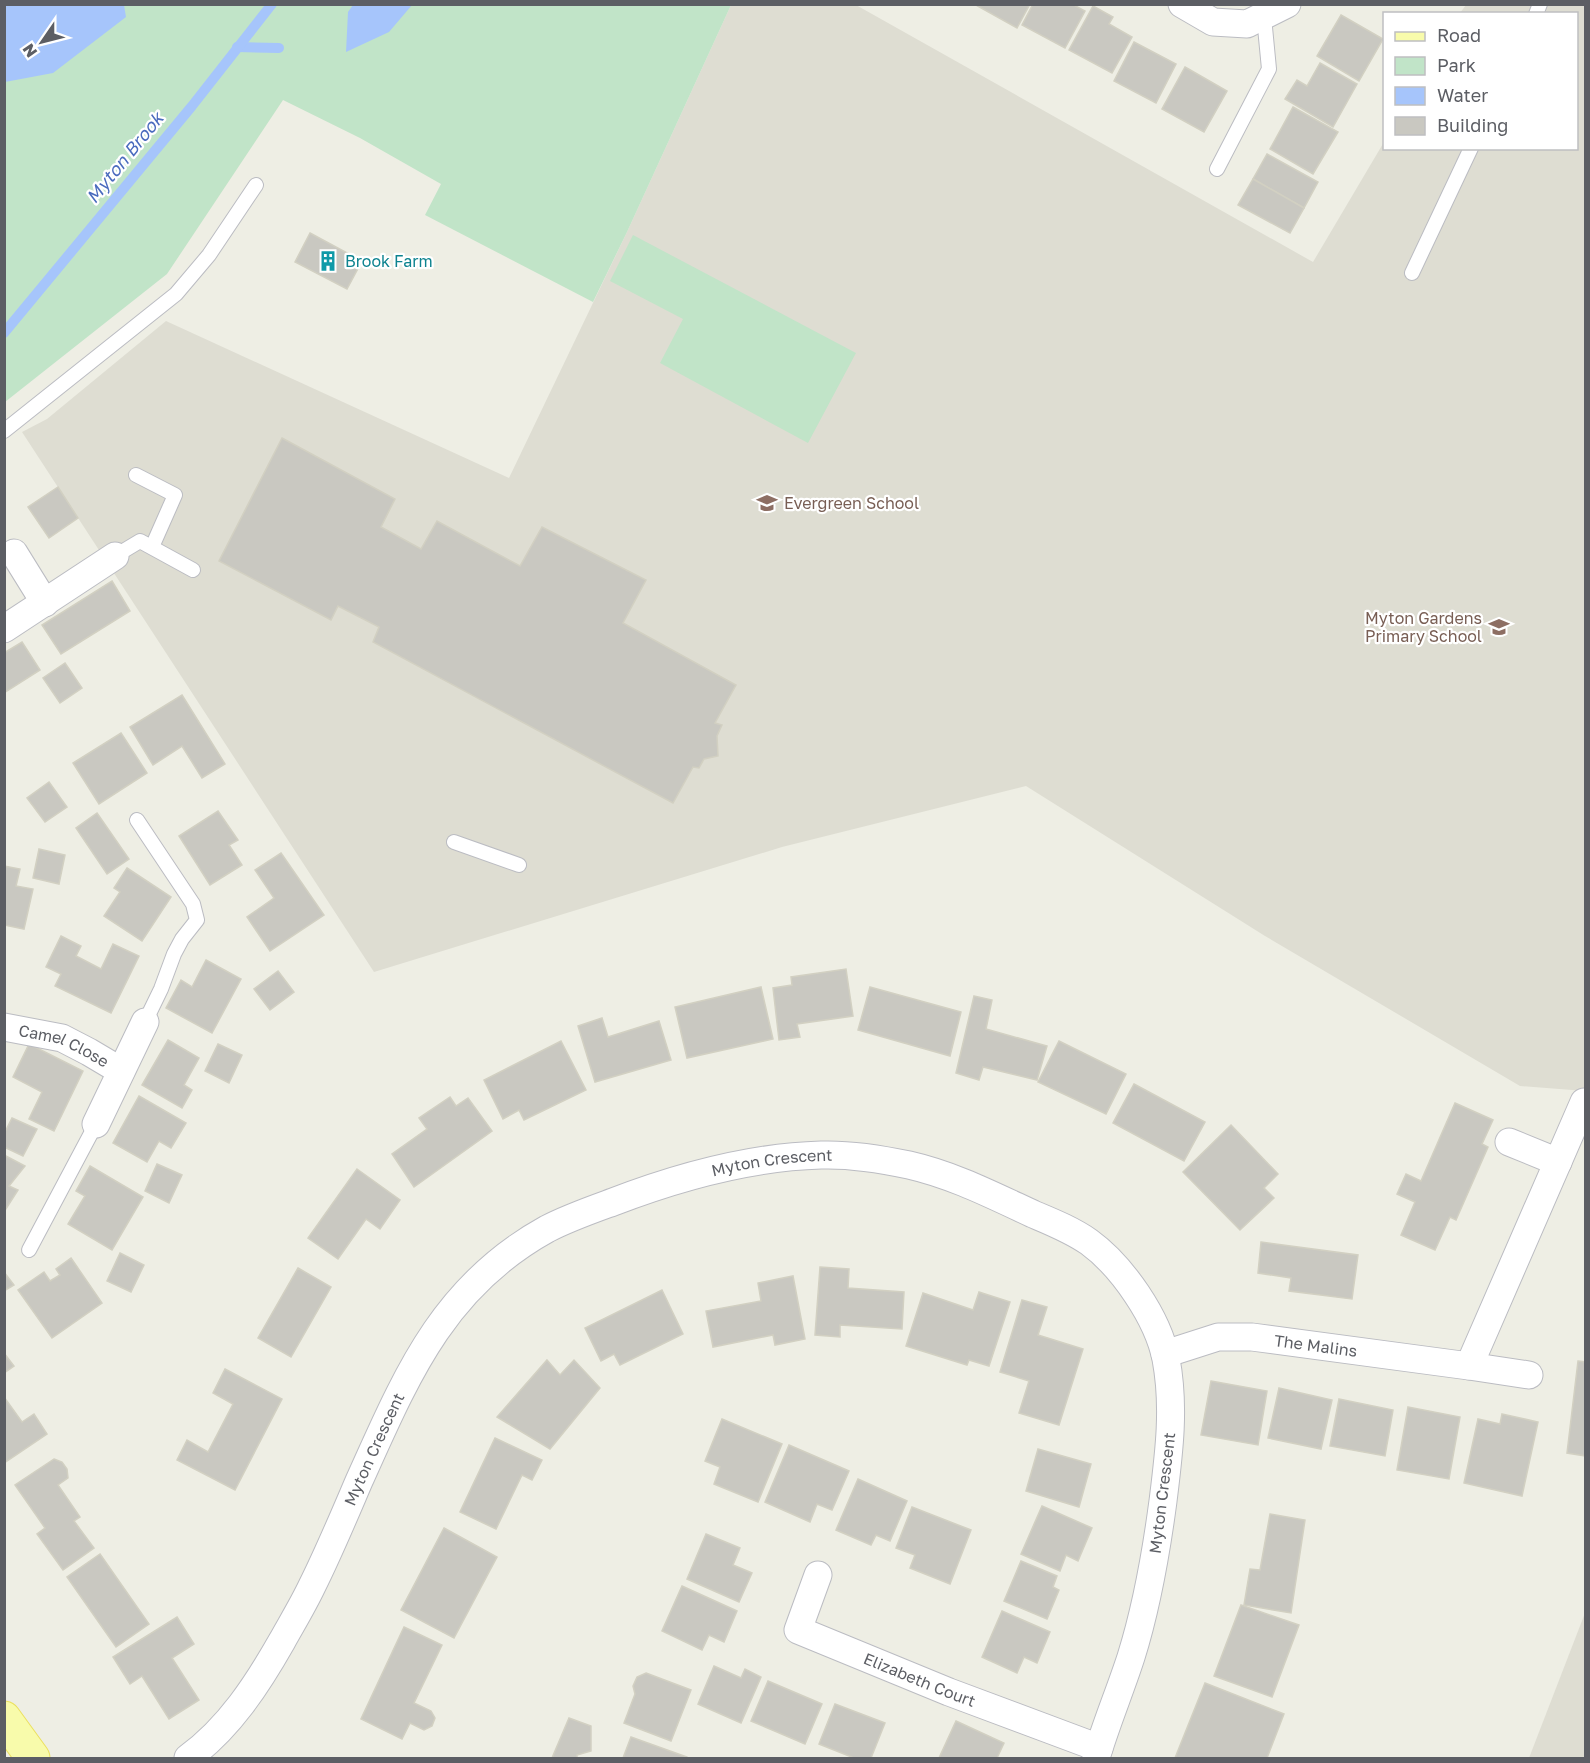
<svg xmlns="http://www.w3.org/2000/svg" width="1590" height="1763" font-family="'Golos Text',sans-serif">
<rect width="100%" height="100%" fill="#eeeee4"/>
<g fill="#deddd2">
<path d="M731,5h125l457,257 71,-120v6h192v-134l-116,-1 6,-8h119v1086l-65,-5 -255,-150 -239,-150 -244,61 -408,125 -352,-540 25,-13 119,-98 343,157 118,-246z"/>
<path d="M1585,1613v145h-56z"/>
</g>
<g fill="#c1e4c8">
<path d="M5,5h726l-104,227 -34,70 -168,-87 16,-31 -81,-46 -77,-38 -116,174 -162,128z"/>
<path d="M633,235l223,118 -48,90 -148,-80 23,-44 -73,-38z"/>
</g>
<g fill="#a6c5fb">
<path d="M5,4l119,1 2,12 -73,56 -48,9z"/>
<path d="M353,5v-1l59,1 -23,27 -43,20 2,-40z"/>
</g>
<g fill="none" stroke-linecap="round" stroke-linejoin="round">
<g stroke="#a6c5fb" stroke-width="10">
<path d="M237,47l42,1"/>
<path d="M4,333l188,-227 80,-102"/>
</g>
</g>
<g fill="#c9c8c1" stroke="#d2d0c2" stroke-width="1.5">
<path d="M974,4h56l-13,24z"/>
<path d="M1033,4h39l13,7 -20,37 -43,-23z"/>
<path d="M1093,6l20,11 -4,7 23,13 -20,36 -43,-23z"/>
<path d="M1341,15l42,24 -24,42 -42,-25z"/>
<path d="M1134,42l42,22 -20,39 -42,-22z"/>
<path d="M1320,63l37,21 -24,43 -48,-28 12,-19 10,6z"/>
<path d="M1185,67l42,24 -23,41 -42,-23z"/>
<path d="M1293,107l45,25 -25,42 -43,-25z"/>
<path d="M1267,154l51,28 -14,26 -51,-29z"/>
<path d="M1253,179l51,29 -14,25 -52,-28z"/>
<path d="M310,233l52,28 -15,28 -52,-27z"/>
<path d="M282,438l113,61 -14,28 40,22 16,-28 83,45 22,-39 104,53 -23,43 113,62 -21,38 7,2 -5,11 1,20 -14,3 -5,9 -6,-1 -20,36 -300,-161 6,-15 -41,-21 -7,14 -112,-59z"/>
<path d="M58,487l20,31 -29,20 -21,-31z"/>
<path d="M112,581l18,30 -69,43 -19,-29z"/>
<path d="M22,642l18,28 -36,23v-40z"/>
<path d="M65,663l17,25 -22,15 -17,-25z"/>
<path d="M182,695l43,69 -23,14 -20,-32 -29,19 -23,-38z"/>
<path d="M121,733l26,40 -48,31 -26,-41z"/>
<path d="M49,782l18,25 -22,15 -18,-24z"/>
<path d="M218,811l20,29 -9,5 13,20 -32,20 -31,-49z"/>
<path d="M97,813l32,46 -22,15 -31,-46z"/>
<path d="M39,849l26,6 -6,29 -26,-6z"/>
<path d="M281,853l43,62 -54,36 -23,-34 27,-19 -19,-28z"/>
<path d="M4,866l16,3 -4,17 17,3 -9,40 -20,-4z"/>
<path d="M127,868l44,29 -29,44 -38,-25 16,-24 -6,-4z"/>
<path d="M61,936l20,10 -5,10 25,13 12,-25 26,12 -28,57 -56,-27 6,-12 -15,-7z"/>
<path d="M206,960l35,19 -29,54 -46,-25 15,-28 11,7z"/>
<path d="M846,969l7,47 -56,8 3,13 -21,3 -6,-52 19,-3 -1,-8z"/>
<path d="M278,971l16,21 -24,18 -16,-21z"/>
<path d="M761,987l12,52 -86,19 -12,-51z"/>
<path d="M870,987l91,25 -11,44 -92,-26z"/>
<path d="M974,996l18,4 -6,29 61,17 -10,34 -54,-13 -4,13 -23,-7z"/>
<path d="M602,1018l6,19 51,-16 12,39 -76,22 -17,-56z"/>
<path d="M168,1040l31,18 -15,27 8,5 -10,18 -40,-23z"/>
<path d="M561,1041l25,49 -62,30 -5,-10 -16,9 -19,-39z"/>
<path d="M1059,1041l67,33 -20,40 -68,-32z"/>
<path d="M29,1044l54,27 -29,60 -25,-12 13,-27 -29,-15z"/>
<path d="M218,1044l24,11 -13,28 -24,-12z"/>
<path d="M1134,1084l71,38 -21,39 -71,-38z"/>
<path d="M139,1096l47,27 -15,25 -12,-7 -12,21 -34,-19z"/>
<path d="M450,1097l6,9 12,-8 24,33 -78,56 -22,-33 35,-25 -8,-11z"/>
<path d="M1455,1103l38,17 -11,24 6,3 -32,73 -6,-3 -15,33 -34,-15 14,-33 -18,-8 9,-20 15,7z"/>
<path d="M12,1118l25,11 -14,27 -19,-9v-13z"/>
<path d="M1231,1125l47,49 -14,14 10,10 -34,32 -57,-58z"/>
<path d="M4,1155l21,11 -16,20 9,4 -14,22z"/>
<path d="M157,1164l25,11 -13,28 -24,-12z"/>
<path d="M90,1166l53,31 -31,53 -44,-26 17,-28 -9,-5z"/>
<path d="M357,1169l43,31 -20,29 -14,-10 -28,40 -30,-21z"/>
<path d="M1261,1242l97,13 -6,44 -63,-8 2,-13 -33,-5z"/>
<path d="M120,1253l24,12 -13,27 -24,-11z"/>
<path d="M71,1258l31,45 -50,35 -34,-48 26,-18 6,9 10,-6 -4,-6z"/>
<path d="M820,1267l29,2 -1,19 56,4 -2,37 -62,-4v12l-25,-2z"/>
<path d="M298,1268l33,19 -40,70 -33,-19z"/>
<path d="M4,1272l10,13 -10,6z"/>
<path d="M793,1276l12,63 -30,6 -2,-10 -60,12 -7,-36 55,-10 -3,-18z"/>
<path d="M662,1290l21,44 -63,31 -6,-11 -13,7 -16,-33z"/>
<path d="M979,1292l31,10 -21,64 -20,-6 -2,5 -61,-19 17,-53 50,17z"/>
<path d="M1022,1300l25,7 -9,28 45,14 -24,76 -40,-12 10,-32 -29,-9z"/>
<path d="M4,1353l10,13 -10,7z"/>
<path d="M547,1360l13,15 14,-15 26,28 -50,61 -53,-32z"/>
<path d="M1578,1361l8,1v94l-19,-3z"/>
<path d="M225,1369l57,30 -47,91 -58,-30 10,-20 21,12 25,-48 -20,-11z"/>
<path d="M1211,1381l56,10 -9,54 -57,-10z"/>
<path d="M1279,1388l53,12 -11,49 -53,-11z"/>
<path d="M4,1397l18,25 12,-8 13,20 -43,29z"/>
<path d="M1339,1399l54,11 -8,46 -55,-10z"/>
<path d="M1408,1407l52,10 -11,62 -52,-9z"/>
<path d="M1502,1414l36,8 -16,74 -58,-13 14,-64 22,5z"/>
<path d="M722,1419l60,25 -24,58 -44,-18 6,-17 -15,-6z"/>
<path d="M495,1438l47,22 -10,20 -10,-5 -26,54 -36,-17z"/>
<path d="M789,1445l60,26 -17,39 -15,-6 -7,18 -45,-20z"/>
<path d="M1038,1449l53,15 -12,43 -53,-16z"/>
<path d="M54,1459l8,3 5,7 1,9 -10,7 22,32 -6,4 20,27 -31,22 -26,-36 8,-6 -30,-43z"/>
<path d="M858,1479l49,22 -17,40 -14,-6 -5,10 -35,-15z"/>
<path d="M1042,1506l50,22 -14,33 -12,-6 -6,16 -39,-17z"/>
<path d="M912,1507l59,23 -21,54 -40,-16 5,-13 -19,-7z"/>
<path d="M1270,1514l35,6 -14,93 -47,-8 6,-36 10,1z"/>
<path d="M444,1528l53,29 -43,81 -53,-28z"/>
<path d="M706,1534l34,14 -7,17 19,8 -13,29 -52,-23z"/>
<path d="M100,1554l49,70 -33,23 -49,-70z"/>
<path d="M1021,1561l36,15 -4,11 6,3 -12,29 -43,-18z"/>
<path d="M682,1586l55,25 -13,31 -15,-7 -7,15 -40,-19z"/>
<path d="M1241,1605l58,20 -27,72 -58,-21z"/>
<path d="M1002,1611l48,21 -13,31 -13,-6 -7,16 -35,-16z"/>
<path d="M177,1617l17,27 -22,14 27,42 -30,19 -27,-43 -12,8 -17,-27z"/>
<path d="M404,1627l38,18 -28,58 17,8 4,7 -3,8 -8,4 -14,-7 -8,16 -41,-20z"/>
<path d="M714,1666l27,12 4,-9 16,8 -20,46 -43,-19z"/>
<path d="M646,1673l45,17 -20,51 -47,-18 11,-29 -2,-8 4,-9z"/>
<path d="M768,1681l54,23 -17,40 -54,-23z"/>
<path d="M1205,1683l79,31 -17,44h-92z"/>
<path d="M835,1704l50,19 -14,35h-17l-35,-14z"/>
<path d="M569,1718l22,8v25l-14,4v3h-25z"/>
<path d="M956,1721l48,22 -7,15h-58z"/>
<path d="M631,1737l56,20v1h-64z"/>
</g>
<g fill="none" stroke-linecap="round" stroke-linejoin="round">
<g stroke="#bbbcc2" stroke-width="16">
<g id="service">
<path d="M1536,14l4,-10"/>
<path d="M1217,169l52,-100 -5,-52"/>
<path d="M1412,273l59,-125"/>
<path d="M4,431l172,-137 33,-39 47,-70"/>
<path d="M136,475l39,20 -23,52"/>
<path d="M115,556l25,-15 53,29"/>
<path d="M137,820l56,84 4,16 -15,19 -8,15 -13,35 -16,33"/>
<path d="M454,842l65,23"/>
<path d="M29,1250l67,-126"/>
</g>
</g>
<g stroke="#bbbcc2" stroke-width="29">
<g id="minor">
<path d="M1182,4l31,18 34,2 40,-20"/>
<path d="M14,553l31,50"/>
<path d="M4,629l111,-73"/>
<path id="s1" d="M4,1027l58,11 27,14 32,19"/>
<path d="M96,1124l49,-102"/>
<path d="M1509,1142l49,20"/>
<path id="s2" d="M1165,1354l53,-17h34l217,29 115,-264"/>
<path d="M1469,1366l60,9"/>
<path id="s3" d="M818,1575l-20,55 151,62 150,56"/>
<path id="s4" d="M188,1758c41,-30 69,-73 94,-117 10,-18 21,-36 30,-55 17,-34 32,-70 47,-105 47,-104 83,-194 188,-252 21,-11 44,-19 66,-27 65,-25 137,-45 208,-47 29,-1 60,4 88,10 44,10 83,30 124,49 19,8 39,16 56,28 33,24 69,76 77,117 9,48 3,94 -3,142 -7,53 -16,105 -32,156 -11,34 -25,67 -35,101"/>
</g>
</g>
<g stroke="#ebe05f" stroke-width="35">
<path id="primary" d="M4,1718l29,40"/>
</g>
<use href="#service" stroke="#fff" stroke-width="14"/>
<use href="#minor" stroke="#fff" stroke-width="27"/>
<use href="#primary" stroke="#f8fbab" stroke-width="33"/>
</g>
<defs>
<g id="building-bare" transform="scale(1.62)"><path d="M-4-6H4V6H1V3H-1V6H-4ZM-2.5-4.3h1.7v1.8h-1.7ZM.8-4.3h1.7v1.8H.8ZM-2.5-1h1.7V.8h-1.7ZM.8-1h1.7V.8H.8Z" fill="#0f9aa8" stroke="#fff" stroke-width="2.5" paint-order="stroke"/></g>
<g id="school-bare" transform="scale(1.62)"><path d="M0-5L7-2L0 1L-7-2ZM-4 1L0 2.5L4 1V4Q0 6-4 4Z" fill="#8d6e63" stroke="#fff" stroke-width="2.5" paint-order="stroke"/></g>
</defs>
<g fill-rule="evenodd">
<use href="#building-bare" x="328" y="261"/>
<use href="#school-bare" x="767" y="503"/>
<use href="#school-bare" x="1499" y="627"/>
</g>
<g text-anchor="middle" stroke-width="4.5" stroke-linejoin="round" paint-order="stroke">
<g font-size="16" fill="#0d838f" stroke="#fff" text-anchor="start">
<text x="345" y="267">Brook Farm</text>
</g>
<g font-size="16" fill="#785e54" stroke="#fff" text-anchor="start">
<text x="784" y="509">Evergreen School</text>
<text x="1482" y="624" text-anchor="end">Myton Gardens<tspan x="1482" dy="18">Primary School</tspan></text>
</g>
<g font-size="16" fill="#5c5e64" stroke="#fff">
<text dy="6" stroke="none"><textPath href="#s1" startOffset="63">Camel Close</textPath></text>
<text dy="6" stroke="none"><textPath href="#s4" startOffset="886">Myton Crescent</textPath></text>
<text dy="6" stroke="none"><textPath href="#s2" startOffset="154">The Malins</textPath></text>
<text dy="6" stroke="none"><textPath href="#s4" startOffset="364">Myton Crescent</textPath></text>
<text transform="translate(1162 1493) rotate(-83)" y="6">Myton Crescent</text>
<text dy="6" stroke="none"><textPath href="#s3" startOffset="190">Elizabeth Court</textPath></text>
</g>
<g font-size="18" font-style="italic" fill="#4a6bbe" stroke="#fff">
<text transform="translate(125 158) rotate(-51)" y="6">Myton Brook</text>
</g>
</g>
<rect width="1590" height="1763" fill="none" stroke="#5c5e64" stroke-width="12"/>
<rect x="1383" y="12" width="195" height="138" fill="#ffffff" stroke="#bebfc1" stroke-width="1.5"/>
<rect x="1395" y="32" width="30" height="9" fill="#f8fbab" stroke="#bebfc1" stroke-width="1.5"/>
<text x="1437" y="42" font-size="18" fill="#5c5e64">Road</text>
<rect x="1395" y="57" width="30" height="18" fill="#c1e4c8" stroke="#bebfc1" stroke-width="1.5"/>
<text x="1437" y="72" font-size="18" fill="#5c5e64">Park</text>
<rect x="1395" y="87" width="30" height="18" fill="#a6c5fb" stroke="#bebfc1" stroke-width="1.5"/>
<text x="1437" y="102" font-size="18" fill="#5c5e64">Water</text>
<rect x="1395" y="117" width="30" height="18" fill="#c9c8c1" stroke="#bebfc1" stroke-width="1.5"/>
<text x="1437" y="132" font-size="18" fill="#5c5e64">Building</text>
<g transform="translate(42 42) rotate(235)" stroke="#ffffff" stroke-width="4.5" paint-order="stroke">
<path d="M0-4.5L10 22L0 15L-10 22Z" fill="#5c5e64"/>
<text y="-9" font-size="16" font-weight="bold" text-anchor="middle" fill="#5c5e64">N</text>
</g>
</svg>
